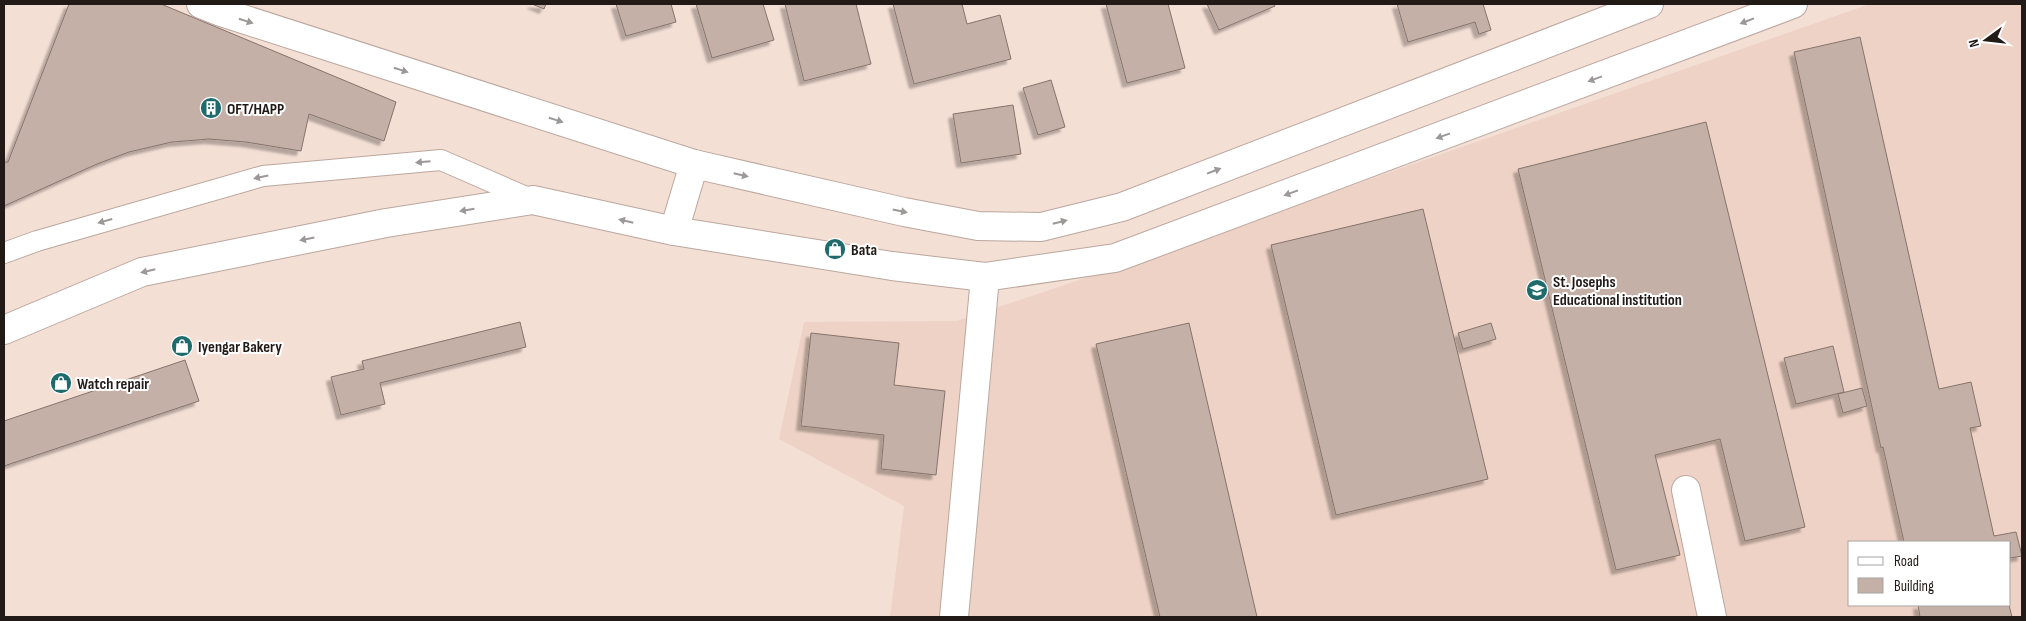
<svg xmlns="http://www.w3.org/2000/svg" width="2026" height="621" font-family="'Sofia Sans Condensed',sans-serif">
<defs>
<filter id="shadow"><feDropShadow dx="-4.5" dy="4.5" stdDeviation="1" flood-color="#0004"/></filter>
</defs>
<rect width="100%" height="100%" fill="#f4dfd5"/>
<path fill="#eed2c5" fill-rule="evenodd" d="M1870,4h152v613h-1132l14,-111 -125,-67 25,-117 153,-1 188,-63zM1850,542h160v63h-160z"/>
<g fill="#c4b0a7" stroke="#86736b" filter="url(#shadow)">
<path d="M69,4h92l235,98 -12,39 -75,-27 -8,37 -55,-9 -37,-3 -37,3 -43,10 -32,12 -93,42v-44h4z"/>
<path d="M532,4h14l-2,5z"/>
<path d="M616,4h55l5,18 -50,14z"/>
<path d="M696,4h67l11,36 -62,18z"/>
<path d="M785,4h71l15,60 -67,17z"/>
<path d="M893,4h69l5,20 33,-9 11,44 -97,25z"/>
<path d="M1106,4h62l17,64 -58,15z"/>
<path d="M1207,4h67l1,2 -56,24z"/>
<path d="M1397,4h86l8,26 -12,4 -4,-12 -67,20z"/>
<path d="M1860,37l79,352 32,-7 10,44 -11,2 24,108 22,-4 6,24 -12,2v-16h-106l-21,-95 -2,1 -10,-45 -77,-351z"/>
<path d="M1051,80l14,47 -27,8 -15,-47z"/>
<path d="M1013,105l8,49 -60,9 -8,-49z"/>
<path d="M1706,122l99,405 -60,14 -25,-102 -65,16 25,100 -64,15 -98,-401z"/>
<path d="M1423,209l65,270 -152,36 -65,-270z"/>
<path d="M520,322l6,25 -146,36 5,21 -44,11 -10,-38 33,-8 -2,-8z"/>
<path d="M1189,323l68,294h-97l-64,-273z"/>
<path d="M1491,323l5,16 -33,10 -5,-16z"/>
<path d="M811,333l88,10 -5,42 51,6 -9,84 -55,-6 3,-34 -83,-9z"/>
<path d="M1833,346l11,46 -48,12 -12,-46z"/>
<path d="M185,360l14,41 -195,65v-45z"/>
<path d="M1862,388l5,18 -24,7 -5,-19z"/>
<path d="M1918,605h91l3,12h-92z"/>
</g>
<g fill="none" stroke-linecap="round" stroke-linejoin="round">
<g stroke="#bba79e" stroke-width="22">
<path id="lane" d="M4,253l33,-12 226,-65 178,-16 92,40"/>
</g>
<g stroke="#bba79e" stroke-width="30">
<g id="street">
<path d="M1686,490l26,127"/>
<path d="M954,617l31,-340"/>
</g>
</g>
<g stroke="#bba79e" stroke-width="30">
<g id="primary">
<path d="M201,4l20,8 473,152 210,48 74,14 63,1 81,-20 527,-203"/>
<path d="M674,231l20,-67"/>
<path d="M4,330l138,-58 244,-49 147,-23 141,31 218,35 93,11 130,-19 678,-254"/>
</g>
</g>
<use href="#lane" stroke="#fff" stroke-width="20"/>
<use href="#street" stroke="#fff" stroke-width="28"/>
<use href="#primary" stroke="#fff" stroke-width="28"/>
</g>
<defs><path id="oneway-solid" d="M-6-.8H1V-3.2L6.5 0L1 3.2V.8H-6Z" transform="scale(1.25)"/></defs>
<g fill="#9c9897">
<use href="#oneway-solid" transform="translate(246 21) rotate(18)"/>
<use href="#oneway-solid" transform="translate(1747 21) rotate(159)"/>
<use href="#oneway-solid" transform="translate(401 70) rotate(18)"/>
<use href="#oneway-solid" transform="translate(1595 79) rotate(160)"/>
<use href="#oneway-solid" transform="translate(556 120) rotate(18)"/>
<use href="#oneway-solid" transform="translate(1443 136) rotate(160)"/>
<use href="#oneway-solid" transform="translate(423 162) rotate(175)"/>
<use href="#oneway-solid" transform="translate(1214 171) rotate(-21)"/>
<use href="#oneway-solid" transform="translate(741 175) rotate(13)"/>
<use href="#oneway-solid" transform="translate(261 177) rotate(168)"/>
<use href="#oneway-solid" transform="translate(1291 193) rotate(160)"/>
<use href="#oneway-solid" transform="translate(467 210) rotate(171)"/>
<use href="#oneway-solid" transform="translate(900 211) rotate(12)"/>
<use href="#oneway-solid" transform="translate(105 221) rotate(164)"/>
<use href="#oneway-solid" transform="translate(626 221) rotate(-167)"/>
<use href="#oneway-solid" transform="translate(1060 222) rotate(-14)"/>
<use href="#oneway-solid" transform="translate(307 239) rotate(169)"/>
<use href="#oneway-solid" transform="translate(148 271) rotate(167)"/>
</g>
<defs>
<g id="building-disc" transform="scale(1.125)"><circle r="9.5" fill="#1f6b6c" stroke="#fff"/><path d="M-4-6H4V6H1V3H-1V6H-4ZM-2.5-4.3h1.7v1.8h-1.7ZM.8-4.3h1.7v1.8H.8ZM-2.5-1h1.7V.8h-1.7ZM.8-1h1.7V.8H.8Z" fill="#fff"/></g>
<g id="shop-disc" transform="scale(1.125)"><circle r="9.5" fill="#1f6b6c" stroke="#fff"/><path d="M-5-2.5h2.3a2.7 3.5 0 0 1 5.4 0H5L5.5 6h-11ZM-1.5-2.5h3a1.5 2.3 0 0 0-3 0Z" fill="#fff"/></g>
<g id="university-disc" transform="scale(1.125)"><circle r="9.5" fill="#1f6b6c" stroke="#fff"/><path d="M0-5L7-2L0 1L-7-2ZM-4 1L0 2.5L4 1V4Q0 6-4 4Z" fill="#fff"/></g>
</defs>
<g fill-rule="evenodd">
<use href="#building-disc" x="211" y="108"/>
<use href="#shop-disc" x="835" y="249"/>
<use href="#university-disc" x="1537" y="290"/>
<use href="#shop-disc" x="182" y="346"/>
<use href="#shop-disc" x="61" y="383"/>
</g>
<g text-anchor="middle" stroke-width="4" stroke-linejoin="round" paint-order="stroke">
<g font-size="16" font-weight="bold" fill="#221a17" stroke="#fff" text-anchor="start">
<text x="227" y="114">OFT/HAPP</text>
<text x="851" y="255">Bata</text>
<text x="1553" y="287">St. Josephs<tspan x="1553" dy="18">Educational institution</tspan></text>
<text x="198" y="352">Iyengar Bakery</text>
<text x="77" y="389">Watch repair</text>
</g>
</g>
<rect width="2026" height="621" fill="none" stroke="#221a17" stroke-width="10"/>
<rect x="1848" y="541" width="162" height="65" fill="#ffffff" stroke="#a7a3a2"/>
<rect x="1858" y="557" width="25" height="8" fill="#ffffff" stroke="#a7a3a2"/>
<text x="1894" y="566" font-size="15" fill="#221a17">Road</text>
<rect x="1858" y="578" width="25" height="15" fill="#c4b0a7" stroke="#a7a3a2"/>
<text x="1894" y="591" font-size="15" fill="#221a17">Building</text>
<g transform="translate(1986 40) rotate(255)" stroke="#ffffff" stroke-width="4" paint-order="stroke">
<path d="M0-4L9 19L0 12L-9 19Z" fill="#221a17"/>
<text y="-8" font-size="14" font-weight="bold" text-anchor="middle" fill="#221a17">N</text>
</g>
</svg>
